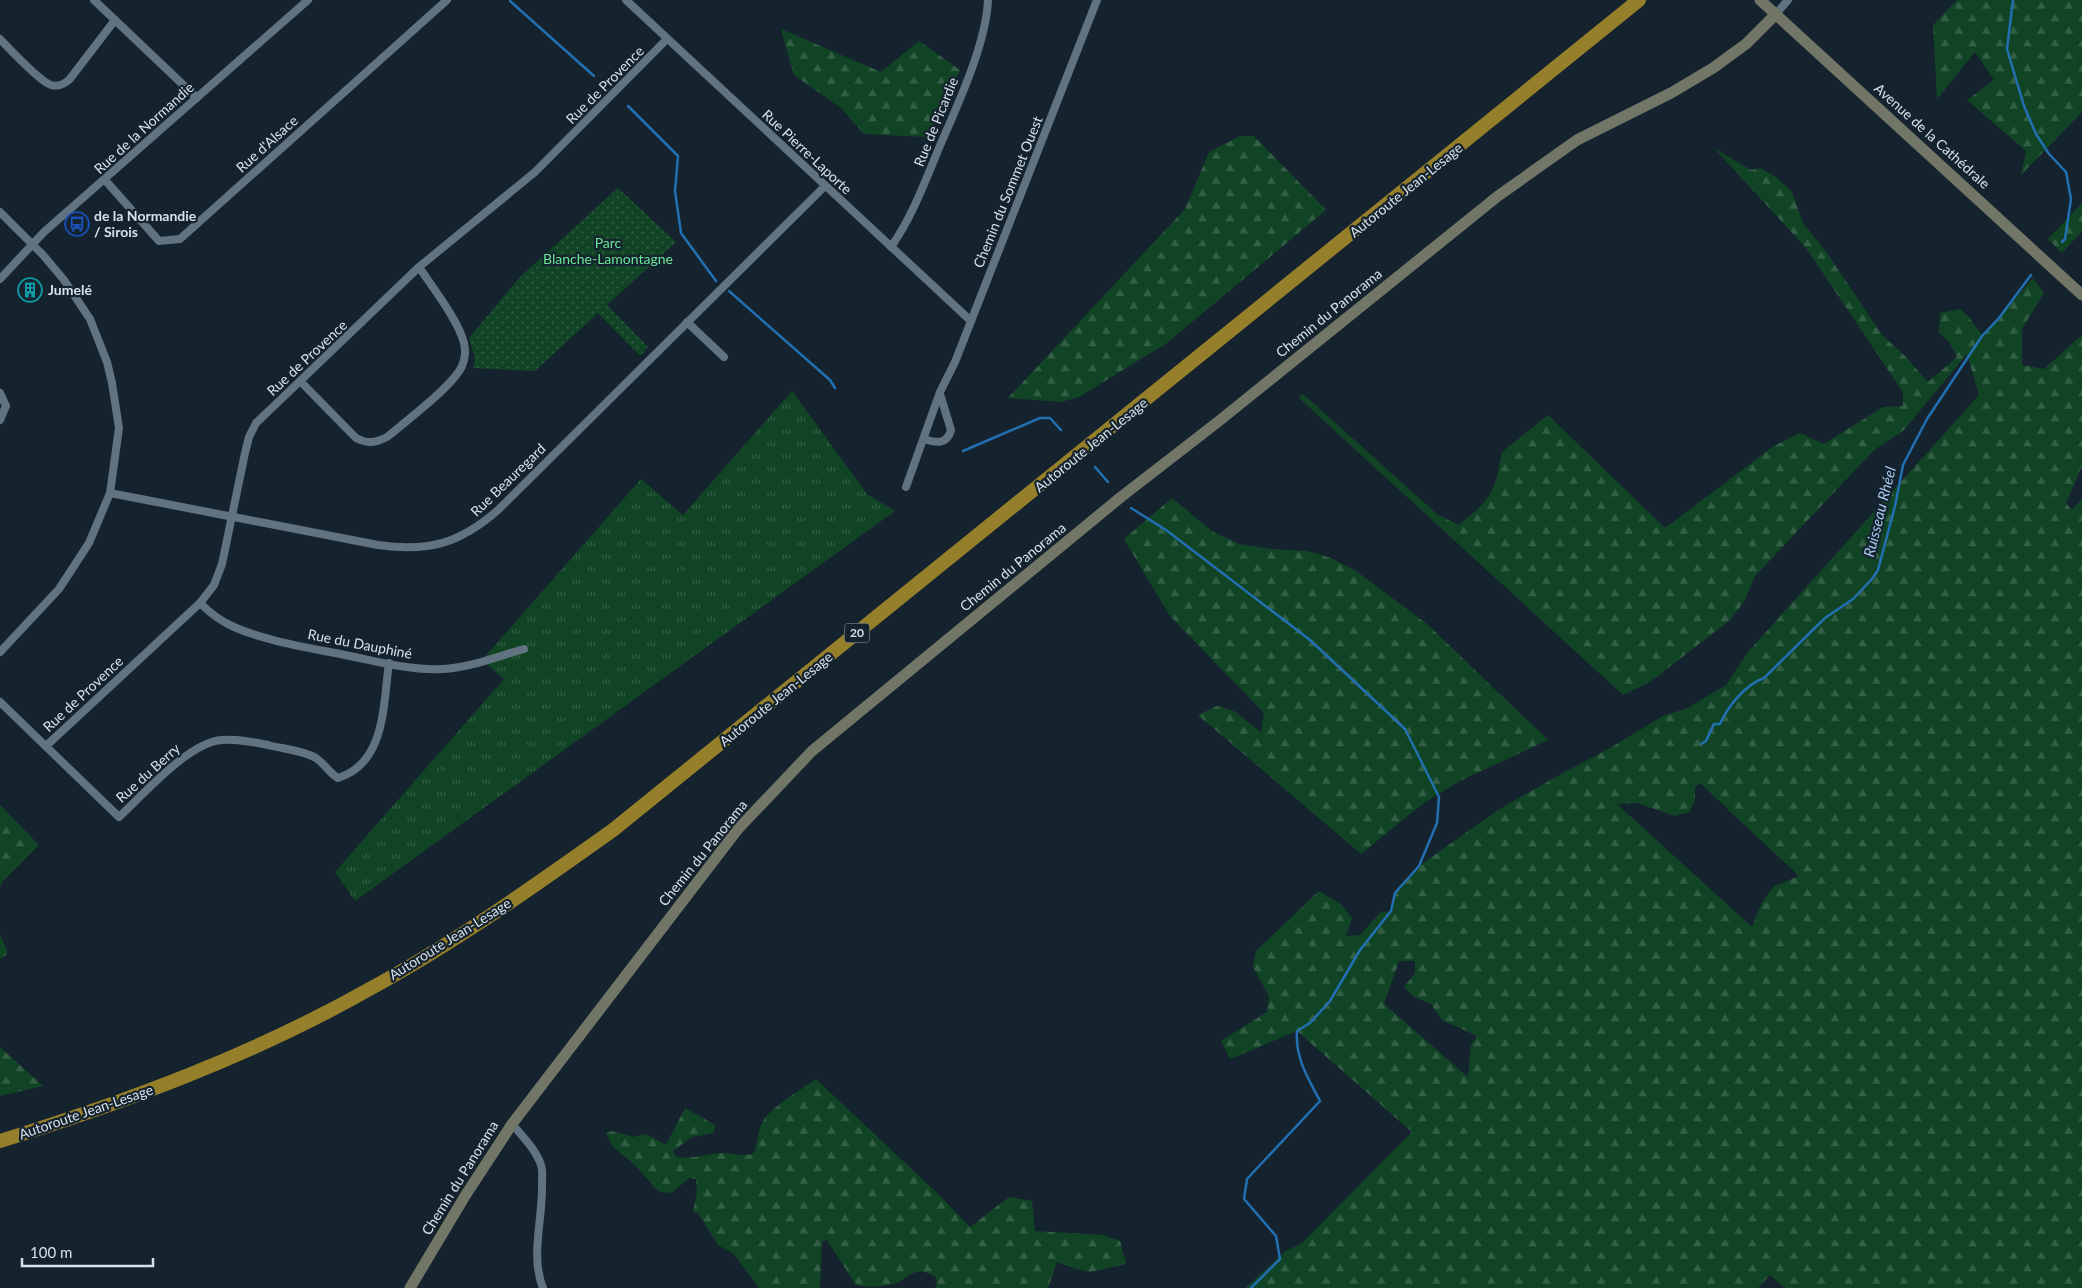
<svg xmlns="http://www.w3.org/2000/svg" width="2082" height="1288" font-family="Lato,sans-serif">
<defs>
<pattern id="grass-tufts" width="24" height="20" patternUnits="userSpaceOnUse" patternTransform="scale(1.25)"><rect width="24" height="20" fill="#114425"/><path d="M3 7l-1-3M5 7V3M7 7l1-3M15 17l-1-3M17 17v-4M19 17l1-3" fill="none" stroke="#335f45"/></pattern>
<pattern id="forest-firs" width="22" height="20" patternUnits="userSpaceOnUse" patternTransform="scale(1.25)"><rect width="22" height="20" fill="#114425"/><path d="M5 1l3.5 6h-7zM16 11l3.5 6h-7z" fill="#335f45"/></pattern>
<pattern id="park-dots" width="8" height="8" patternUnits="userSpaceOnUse" patternTransform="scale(1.25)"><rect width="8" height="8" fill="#114425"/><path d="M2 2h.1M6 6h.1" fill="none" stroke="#335f45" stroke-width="1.8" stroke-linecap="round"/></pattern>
</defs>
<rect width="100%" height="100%" fill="#15232f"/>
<path fill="url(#grass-tufts)" d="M792,391l75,103 28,17 -540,390 -20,-29 169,-193 -22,-19 159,-181 42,36z"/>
<g fill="url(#forest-firs)" fill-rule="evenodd">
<path d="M1957,0h125v112l-61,63 5,-24 -59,-51 27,-20 -19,-28 -38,47 -4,-74z"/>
<path d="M781,29l100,43 38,-31 41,29 -32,67 -64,-3 -23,-26 -47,-33z"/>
<path d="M1240,136h14l72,74 -159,133 -88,54 -18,5 -53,-4 177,-189 24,-57z"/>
<path d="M1714,148l37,22 9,-2 16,9 16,15 11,31 24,30 55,82 23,21 23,26 29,-25 -8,-15 -10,-9 1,-20 20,-4 7,6 16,21 50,-58 11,15 -22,36v36l22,4 38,-34v131l-16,37 6,7 10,-11v789h-297l-15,-13 -12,13h-513l41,-37 16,-8 110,-111 -115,-101 -67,28 -9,-18 46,-29 2,-16 -16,-29 3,-16 63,-60 23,14 10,13 -6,18 14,-1 21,-23 10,-1 4,-18 24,-27 79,-56 63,-36 49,-26 53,-32 25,-8 38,-23 22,-33 231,-257 -12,-41 -63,76 -30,20 -119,126 -11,26 -14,18 -80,62 -27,13 -324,-297 4,-4 135,121 21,10c32,-26 36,-32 43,-73l46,-37 117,113 109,-82 26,-13 24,11 59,-37 20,-1v-14l-97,-144zM1700,783l99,93 -25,10 -12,16 -10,25 -135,-123 20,-1 38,13 14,-4 6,-12v-13zM1399,961h16v12l-11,14 10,10 17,7 11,16 35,16 -6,9 -3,32 -84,-73z"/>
<path d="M2082,203v28l-20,22 -14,-14z"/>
<path d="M1172,498l41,34 26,12 32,5 36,2 24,7 25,13 71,53 121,116 -88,41 -35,21 -64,52 -163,-139 19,-9 17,5 27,21 3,-19 -94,-97 -46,-77z"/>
<path d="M0,805l39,40 -37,37 -2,6z"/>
<path d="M0,935l7,15 -1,5 -6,4z"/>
<path d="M0,1047l43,39 -43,10z"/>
<path d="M816,1079l121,114 33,34 39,-30 23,4 3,30 68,4 17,6 6,23 -35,8 -15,-3 -19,-7 -9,26h-113l2,-5 -2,-7c-5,-2 -12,-6 -19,-4 -6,2 -12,7 -17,10 -12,5 -31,6 -43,3l-29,-45 -5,2 -2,46h-61l-25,-34 -16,-9 -20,-32 -5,-1 4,-20 -1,-13 -7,-1 -16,14 -9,1 -6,-2 -23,-26 -22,-18 -7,-14 7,-2 20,6 13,-3 20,11 19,-37 30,17 -1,8 -22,4 -19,14 3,6c18,3 34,-5 51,-4 14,1 13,5 27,0 3,-9 4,-21 8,-30 7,-15 39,-33 54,-44z"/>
</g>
<path fill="url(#park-dots)" d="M618,188l58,54 -69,63 41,42 -8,9 -42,-43 -63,58 -62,-3 2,-10 -6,-20 51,-61z"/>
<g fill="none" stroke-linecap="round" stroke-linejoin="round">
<g stroke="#226fb2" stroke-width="2.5">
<path d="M2013,0l-6,49 17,57 12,28 13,20 17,18 5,27 -6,40 -3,3"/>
<path d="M510,1l84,75"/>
<path d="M628,106l50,50 -3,35 6,42 35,48"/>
<path d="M729,291l101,89 5,8"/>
<path d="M963,451l77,-33h10l11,12"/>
<path d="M1095,467l13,15"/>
<path d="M1131,508l35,22 144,110 95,89 34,68 -2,26 -18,43 -24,27 -4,18 -31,39 -30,51 -20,22 -13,8c-2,27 11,47 23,70l-73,78 -3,20 32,37 4,23 -29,29"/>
<path d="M1701,744l5,-3 8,-17h6c8,-18 25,-39 44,-46l61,-60 28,-19 19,-20 6,-9 17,-64 8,-41 24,-46 55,-83 17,-18 32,-43"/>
</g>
<g stroke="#617280" stroke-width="8">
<path d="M94,0l103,98"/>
<path d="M626,0l345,321"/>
<path d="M1776,14l12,-14"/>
<path d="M0,39c10,10 39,42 51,46 6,2 13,-1 18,-5l46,-60"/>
<path d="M105,180l54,61 21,-2 267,-239"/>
<path d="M0,212l43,43 21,25 26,39 17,43 5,21 7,45 -9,65 -21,50 -30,46 -59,63"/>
<path d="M891,247c21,-30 34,-65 48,-99 18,-42 47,-103 49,-148"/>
<path d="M0,279l44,-47 264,-232"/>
<path d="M687,322l37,35"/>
<path d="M301,382l55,56c12,6 19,5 31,-1 18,-15 66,-51 75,-71 3,-7 4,-15 2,-23 -6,-23 -31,-55 -45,-76"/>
<path d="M0,393l6,13 -6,14"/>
<path d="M924,439c12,4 23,6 27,-9l-11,-36"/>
<path d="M906,487l34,-95 15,-30 142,-362"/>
<path d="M110,493l268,52c51,7 81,-1 120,-35l327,-324"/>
<path d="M200,603c10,10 20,18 34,24 31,14 77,21 111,28 31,6 66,16 98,14 27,-1 55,-13 81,-20"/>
<path d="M0,702l119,115c25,-23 70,-75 103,-77 16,-1 31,2 46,5 15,4 34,5 48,13 9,6 13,15 22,20 48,-15 45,-74 51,-115"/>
<path d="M46,746l154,-143 14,-18 8,-21 23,-111 4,-16 7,-14 163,-156 116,-95 132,-133"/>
<path d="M512,1124c11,13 24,26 29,41 2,6 1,13 1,20 1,33 -12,71 1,103"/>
</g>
<g stroke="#717666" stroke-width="11">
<path d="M1760,0l322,295"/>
<path d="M410,1288l55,-92 47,-72 226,-295 74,-78 309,-254 98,-76 279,-225 79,-56 94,-47 42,-25 33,-24 30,-30"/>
</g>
<path stroke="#967f2a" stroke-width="14" d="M0,1141c126,-39 250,-85 366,-150 87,-47 167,-104 247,-161l1026,-830"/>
</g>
<defs>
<g id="bus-ring" transform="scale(1.25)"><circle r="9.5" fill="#15232f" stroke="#1a4fb4" stroke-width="1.5"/><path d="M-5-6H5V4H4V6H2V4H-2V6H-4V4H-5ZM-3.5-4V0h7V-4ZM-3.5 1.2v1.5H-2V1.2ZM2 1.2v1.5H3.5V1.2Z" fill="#1a4fb4"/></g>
<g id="building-ring" transform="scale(1.25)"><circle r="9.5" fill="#15232f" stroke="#0f9aa8" stroke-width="1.5"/><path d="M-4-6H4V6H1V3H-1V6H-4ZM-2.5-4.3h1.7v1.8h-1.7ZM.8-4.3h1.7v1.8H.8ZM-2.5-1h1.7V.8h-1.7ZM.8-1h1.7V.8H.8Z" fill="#0f9aa8"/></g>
</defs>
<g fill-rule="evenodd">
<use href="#bus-ring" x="77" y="224"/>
<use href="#building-ring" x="30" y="290"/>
</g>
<g text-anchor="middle" stroke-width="4.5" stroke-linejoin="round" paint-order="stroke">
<rect fill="#15232f" stroke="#9da8b1" stroke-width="1" x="844.5" y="623.5" width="25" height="19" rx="4"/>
<g font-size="12" font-weight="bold" fill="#d7e1e9">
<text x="857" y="637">20</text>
</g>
<g font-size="14" fill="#d7e1e9" stroke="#15232f">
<text transform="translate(605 85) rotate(-45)" y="5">Rue de Provence</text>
<text transform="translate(936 122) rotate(-68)" y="5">Rue de Picardie</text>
<text transform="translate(144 128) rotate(-42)" y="5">Rue de la Normandie</text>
<text transform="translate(1932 136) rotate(42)" y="5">Avenue de la Cathédrale</text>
<text transform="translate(267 144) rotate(-42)" y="5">Rue d'Alsace</text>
<text transform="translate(807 152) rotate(43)" y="5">Rue Pierre-Laporte</text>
<text transform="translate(1406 190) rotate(-39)" y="5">Autoroute Jean-Lesage</text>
<text transform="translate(1008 192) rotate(-68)" y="5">Chemin du Sommet Ouest</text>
<text transform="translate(1329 313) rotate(-39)" y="5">Chemin du Panorama</text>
<text transform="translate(307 358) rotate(-43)" y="5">Rue de Provence</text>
<text transform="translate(1091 445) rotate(-39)" y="5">Autoroute Jean-Lesage</text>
<text transform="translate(508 480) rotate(-44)" y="5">Rue Beauregard</text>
<text transform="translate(1013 567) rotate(-39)" y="5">Chemin du Panorama</text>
<text transform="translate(360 644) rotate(11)" y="5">Rue du Dauphiné</text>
<text transform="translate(83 694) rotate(-43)" y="5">Rue de Provence</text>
<text transform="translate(776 699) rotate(-39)" y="5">Autoroute Jean-Lesage</text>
<text transform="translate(148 773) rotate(-42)" y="5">Rue du Berry</text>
<text transform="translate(703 853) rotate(-51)" y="5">Chemin du Panorama</text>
<text transform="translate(450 939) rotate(-32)" y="5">Autoroute Jean-Lesage</text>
<text transform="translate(86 1112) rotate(-19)" y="5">Autoroute Jean-Lesage</text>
<text transform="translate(460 1178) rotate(-58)" y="5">Chemin du Panorama</text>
</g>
<g font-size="14" font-weight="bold" fill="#d7e1e9" stroke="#15232f" text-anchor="start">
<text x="94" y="221">de la Normandie<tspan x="94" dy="16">/ Sirois</tspan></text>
<text x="48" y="295">Jumelé</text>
</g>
<g font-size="14" fill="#6ae595" stroke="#15232f">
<text x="608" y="248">Parc<tspan x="608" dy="16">Blanche-Lamontagne</tspan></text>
</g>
<g font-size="15" font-style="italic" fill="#a6c9ed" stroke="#15232f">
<text transform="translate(1880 512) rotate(-76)" y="5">Ruisseau Rhéel</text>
</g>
</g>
<path d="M22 1258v8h131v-8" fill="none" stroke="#d7e1e9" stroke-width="2.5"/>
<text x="30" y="1258" font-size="15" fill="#d7e1e9" stroke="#15232f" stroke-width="4" paint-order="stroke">100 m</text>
</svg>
